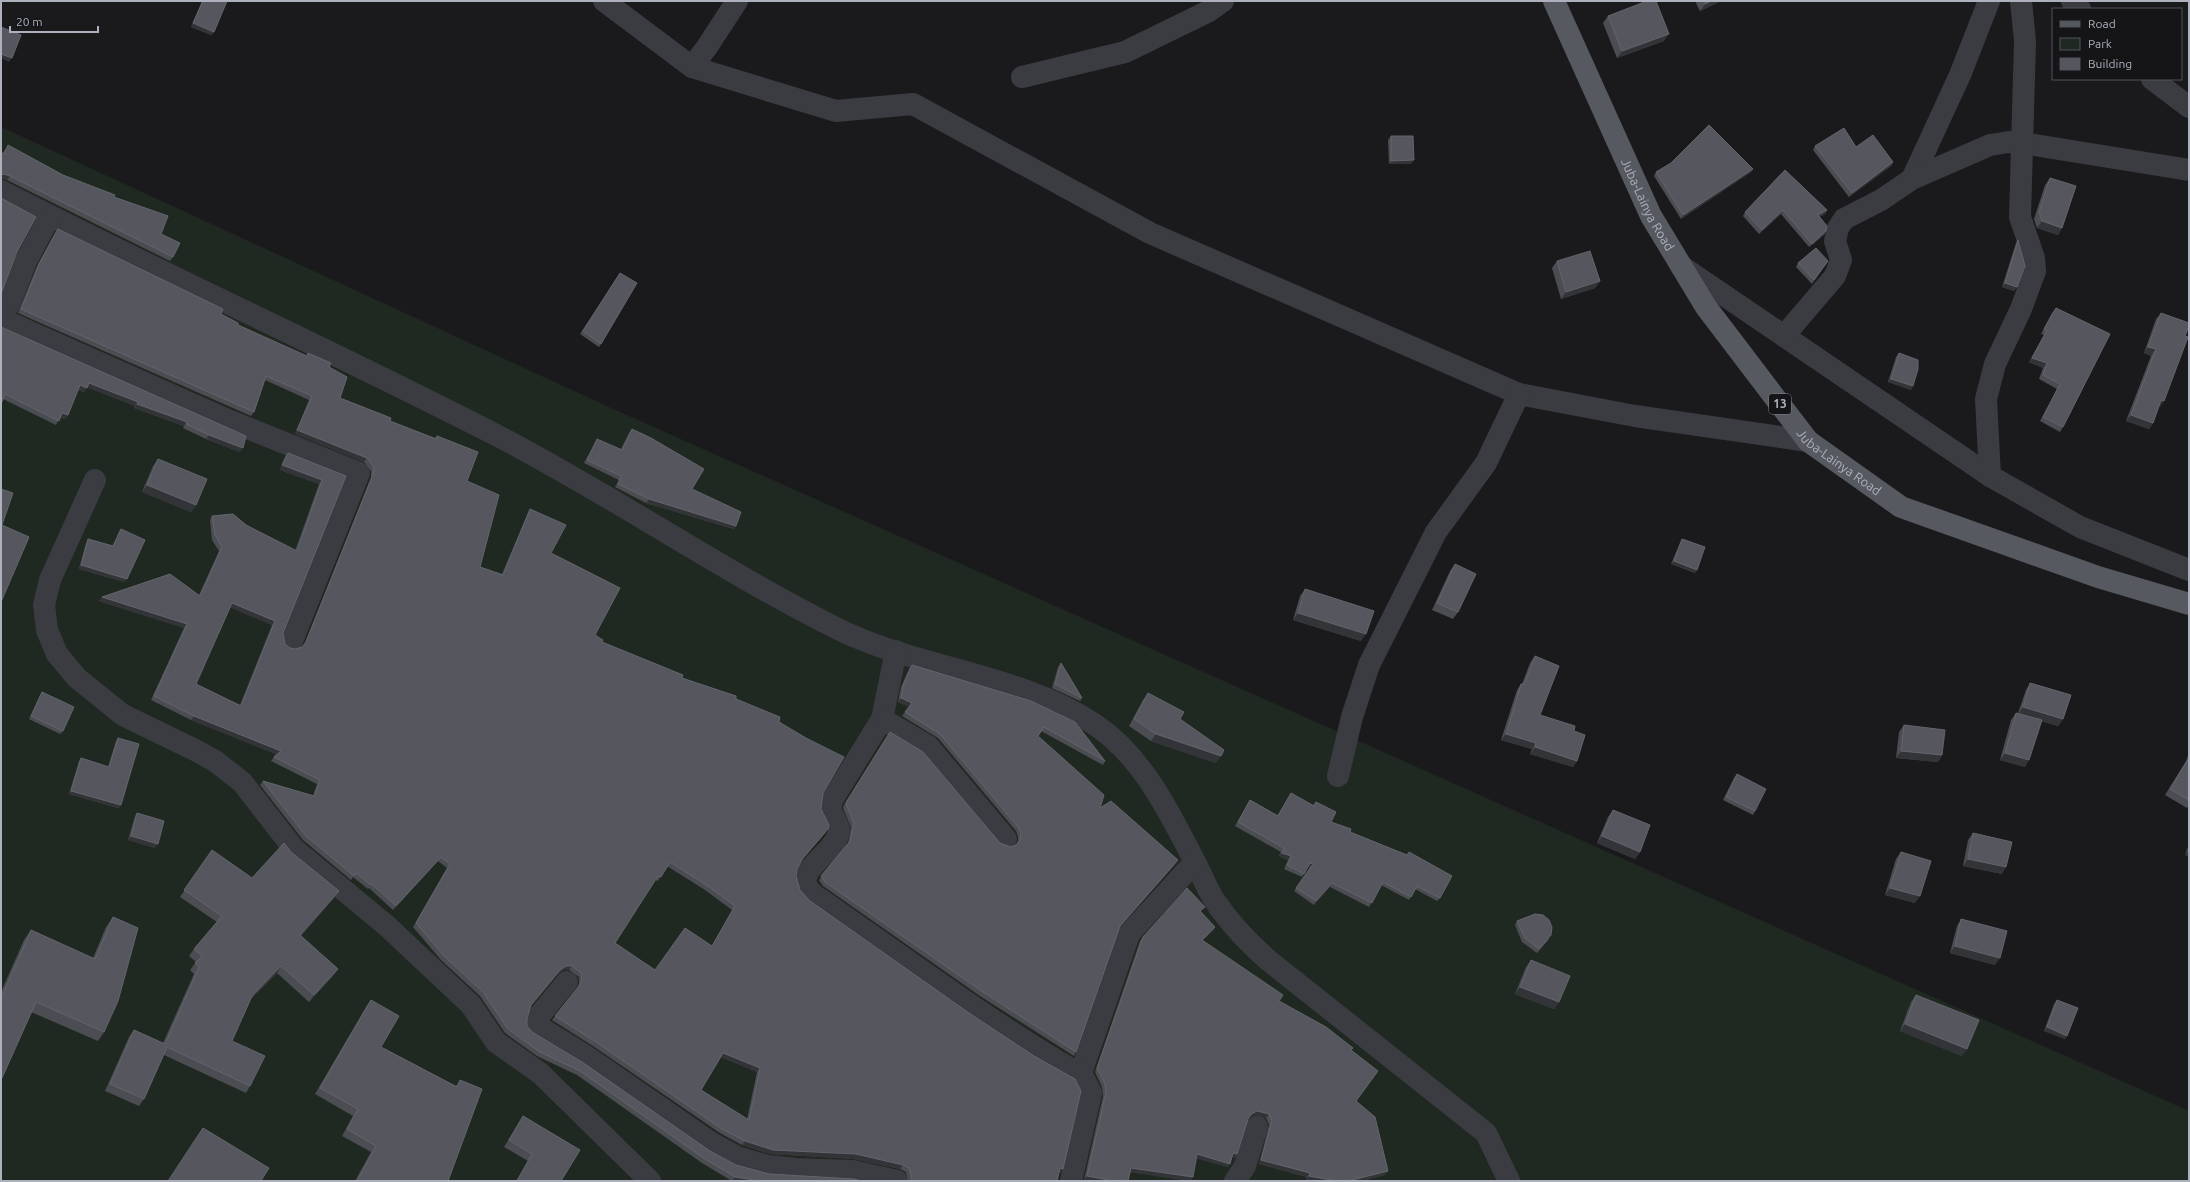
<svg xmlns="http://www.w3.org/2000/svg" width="2190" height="1182" font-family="Ubuntu,sans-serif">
<rect width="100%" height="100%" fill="#1a1a1d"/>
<path fill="#202921" d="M1,127l610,281 1578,703v70h-2188z"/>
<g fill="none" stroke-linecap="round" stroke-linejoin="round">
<g stroke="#3b3c42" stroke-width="22">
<path d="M604,1l88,66 144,44 77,-7 237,129 369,161 116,22 173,25"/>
<path d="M2072,1l8,8"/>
<path d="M692,67l15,-20 30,-46"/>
<path d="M1022,77l103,-25 84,-41 14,-10"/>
<path d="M2152,79l37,28"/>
<path d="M1912,179l48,-104 29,-74"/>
<path d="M1,191c165,85 334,161 499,246 115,60 222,134 338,192 81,40 179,44 256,95 49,32 76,90 102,140 7,13 12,28 21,40 15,22 32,39 51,56l218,173 23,48"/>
<path d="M1681,266l309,210 90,51 109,43"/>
<path d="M1,313l8,-8 17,-44 24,-45"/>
<path d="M1,319l229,102 129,52 -67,168"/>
<path d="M1784,336l51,-60 6,-16 -6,-19 3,-13 6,-9 37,-19 31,-21 78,-34 19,-3 13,1 167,27"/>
<path d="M1990,476l-4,-77 9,-35 26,-55 14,-38 -1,-13 -14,-41 5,-176 -4,-40"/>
<path d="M95,480l-45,100 -6,25 3,25 10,24 20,24 46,37 72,35 20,11 27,21 52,67 93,77 84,79 25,37 45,32 109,107"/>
<path d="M896,651l-14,68 -50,81 -2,9c2,7 8,13 9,20 1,25 -54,42 -25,66 86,59 168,122 257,174l10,4 48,-139 66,-72"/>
<path d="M882,719l46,27 78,93"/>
<path d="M1338,776l14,-59 17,-52 67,-133 50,-69 33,-69"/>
<path d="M567,982l-29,35 -2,8 50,31 127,88 24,13 31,9 27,3 58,2 44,10"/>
<path d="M1071,1181l20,-88 -10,-20"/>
<path d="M1235,1181l10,-15 12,-39"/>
</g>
<path stroke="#575961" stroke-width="22" id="s1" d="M1554,1l97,215 55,91 102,134 93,66 197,70 91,27"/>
</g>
<g fill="#4b4d52" fill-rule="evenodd">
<path d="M202,1h25l-13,31 -3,3 -20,-8z"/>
<path d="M1695,1h26l-21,10z"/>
<path d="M1608,16l56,25 -47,17 -14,-35z"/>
<path d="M1391,136l20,28h-22l-1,-24z"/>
<path d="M8,145l55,30 51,22 47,37 12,23 -3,4 -163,-81 -4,-27z"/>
<path d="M1815,146l41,1 37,15 -2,4 -42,31 -36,-47z"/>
<path d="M1785,170l42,40 -2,4 -6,3 7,14 -2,4 -15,12 -28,-33 -22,20 -16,-18 2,-4z"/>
<path d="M1656,172h95l-70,47 -27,-43z"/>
<path d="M2050,178l12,50 -4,7 -21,-7 -3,-9 11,-34z"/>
<path d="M58,229l163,85 17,11 68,31 2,-3 21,14 11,31 50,23 45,17 2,-2 30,45 13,86 22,7 26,-61 2,-4 21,44 44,82 7,7 80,36 54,21 43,23 44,71 -2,16 4,24 -23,27 -5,9 -1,7 4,14 10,11 253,268 -3,4h-1l-2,8h-149l-2,-9 -6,-3 -46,-10 -84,-5 -28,-9 -22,-12 -127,-87 -41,-26 25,-31 2,-5v-7l-10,-7h-6l-5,4 -27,32 -4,12v8l5,6 178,119 26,14 33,9 -37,7 -30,-18 -125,-88 -40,-19 -32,-23 -25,-37 -39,-36 -28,-33 34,-59 -9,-7 -45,49 -24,-22 -1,1 -15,-12 -2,3 -48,-40 -43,-55 3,-4 50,15 4,-12 -46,-23 3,-4 2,-3 -85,-34 -40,-20 33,-72 -85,-27 3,-4 97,-2 20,-44 -7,-11 -2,-20 2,-4 34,9 49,26 24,-67 -39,-14 5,-13 3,-4 58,23 -63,157 2,11 5,4 6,1 6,-2 2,-2 67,-167v-7l-7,-9 -69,-28 14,-34 -44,-20 -11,32 -3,4 -233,-103 19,-47 18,-33zM230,607l42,18 -32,80 -44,-21zM667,866l38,24 27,20 -20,36 -57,24 -40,-27 40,-63 3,1zM721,1057l36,15 -10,47 -46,-29z"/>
<path d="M2018,240l-1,47 -3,4 -12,-4 14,-44z"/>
<path d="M1557,261l43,20 -5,7 -34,11 -9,-31z"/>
<path d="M1828,261l-16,23 -16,-17 2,-4z"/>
<path d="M620,273l-19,71 -2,3 -19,-13z"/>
<path d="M2056,308l7,119 -3,5 -20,-11 17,-32 -18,-10 4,-11 -14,-6 15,-27 -3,-1 11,-21z"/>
<path d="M2161,313l-1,94h-1l-6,16 -4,6 -23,-8 25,-65 -7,-3 12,-34z"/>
<path d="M1,327l245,109 -6,16 -34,-13 -23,-11 1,-2 -50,-18 1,-2 -48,-19 -3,5 -6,-2 -10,25 -3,4 -5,-2 -4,8 -53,-26z"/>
<path d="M1899,353l12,37 -23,-8 8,-25z"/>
<path d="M632,429l60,60 44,37 -2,3 -88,-26 -31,-16 4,-7 -35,-17 11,-20 2,-4 24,10 8,-16z"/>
<path d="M158,459l38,46 -5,7 -49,-20 11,-26z"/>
<path d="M121,529l3,53 -45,-13 7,-26 2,-4 25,7 6,-14z"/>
<path d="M1682,539l13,34 -24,-9 9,-21z"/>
<path d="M1455,564l3,48 -5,7 -21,-9 18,-39z"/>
<path d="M1305,589l56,52 -68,-21 7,-24z"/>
<path d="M1535,656l5,59 34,16 3,30 -4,6 -43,-13 2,-5 -31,-9 16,-50 4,-6h1l8,-21z"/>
<path d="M1061,663l21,35 -2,3 -28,-13 6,-21z"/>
<path d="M912,665l119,36 74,60 -2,4 -62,-34 -3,5 62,72 75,56 -55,63 -44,125 -2,4 -94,-60 -157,-110 -4,-6 29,-36 3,-17 -8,-19 1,-3 43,-69 113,107 11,4 5,-2 2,-2v-6l-2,-6 -78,-93 -36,-22 7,-9 -11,-5 3,-15 8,-18z"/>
<path d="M2030,683l33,36 -5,7 -17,-5 -16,46 -25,-7 11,-40 5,-7h2l8,-23z"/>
<path d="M42,692l21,39 -3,3 -31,-15 11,-23z"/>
<path d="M1148,693l32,26 36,44 -65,-22 -22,-15 14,-26z"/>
<path d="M1904,725l38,30 -4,7 -42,-4 3,-26z"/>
<path d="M118,738l3,67 -3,3 -49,-14 10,-33 2,-3 27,9 8,-26z"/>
<path d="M2189,752v53l-2,3 -22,-13 21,-34z"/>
<path d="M1737,774l18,37 -2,4 -30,-15 11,-22z"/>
<path d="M1291,793l22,12 3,-3 15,20 19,10 57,23 2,-3 31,46 -3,3 -22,-12 -6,11 -28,-15 -12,22 -39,-20 -16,18 -20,-14 16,-23 -2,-1 -6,10 -18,-8 4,-9 -9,-4 2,-4 -46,-26 15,-26 27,16z"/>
<path d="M1613,810l27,42 -5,7 -38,-16 11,-26z"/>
<path d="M137,813l18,35 -27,-8 7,-24z"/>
<path d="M1973,833l29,41 -39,-8 5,-26z"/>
<path d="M2189,844v12l-4,-1z"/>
<path d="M212,850l40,28 39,-26 43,46 -33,38 37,33 -5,7 -24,26 -32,-29 -27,27 -18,41 18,45 -4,7 -82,-38 -20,44 -5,7 -34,-15 24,-54 5,-7 29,13 31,-69 -4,-4 6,-8 -7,-6 5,-7 23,-27 -37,-25z"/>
<path d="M1901,852l14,51 -30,-8 11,-36z"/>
<path d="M1201,912l14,15 -2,4 -11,10 77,60 72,49 5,51 29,74 -24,6h-50l-5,-1 1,-3 -48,-13 10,-39 -3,-7 -11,-3 -6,3 -1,1 -11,35 -2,4 -3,-1 -4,10 -32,-9 -5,23 -61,-9 -46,8 19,-84 -1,-9 -7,-15 45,-131 3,-4z"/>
<path d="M113,917l-9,115 -6,9 -67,-29 -30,66v-86l23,-52 7,-10 62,28 13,-31z"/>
<path d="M1961,919l34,46 -45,-12 7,-27z"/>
<path d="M1517,921l32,18 -12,14 -15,-11 -7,-17z"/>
<path d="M1531,960l28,42 -5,7 -39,-15 11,-27z"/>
<path d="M1916,995l46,61 -62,-25 11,-29z"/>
<path d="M371,1000l10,47 75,39 4,-6 -12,101h-93l16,-29 -29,-16 11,-20 -38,-22 51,-87z"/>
<path d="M2057,1000l8,39 -21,-8 10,-27z"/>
<path d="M523,1116l38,65h-45l12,-20 -24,-14z"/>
</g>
<g fill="#333438">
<path d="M1711,1h10l-21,10 5,-7z"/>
<path d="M193,23l21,9 -3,3 -20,-8z"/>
<path d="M1669,34l-5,7 -47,17 5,-7z"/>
<path d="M1,54l11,4 -3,4 -8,-4z"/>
<path d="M1414,160l-3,4h-22l2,-3z"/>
<path d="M1893,162l-2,4 -42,31 3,-4z"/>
<path d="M1753,169l-2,3 -70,47 2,-4z"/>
<path d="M4,174l6,2 -3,4 -6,-1v-4z"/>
<path d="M1783,210l-2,4 -22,20 3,-4z"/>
<path d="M1827,210l-2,4 -10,5 3,-4z"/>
<path d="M2042,221l20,7 -4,7 -21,-7z"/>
<path d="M1826,231l-2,4 -15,12 3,-3z"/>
<path d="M1600,281l-5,7 -34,11 5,-7z"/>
<path d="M2005,283l12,4 -3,4 -12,-4z"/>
<path d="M2148,347l8,2 -5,7 -7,-3z"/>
<path d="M2032,358l15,5 -4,5 -14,-6z"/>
<path d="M1891,379l22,7 -2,4 -23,-8z"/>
<path d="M89,383l49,19 -3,4 -49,-19z"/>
<path d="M80,385l7,3 -3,4 -7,-2z"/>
<path d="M2161,400l3,1 -4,6 -3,-1z"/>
<path d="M137,404l50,18 -3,4 -50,-18z"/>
<path d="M62,413l6,2 -3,4 -6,-2z"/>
<path d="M2131,415l22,8 -4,6 -23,-8z"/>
<path d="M297,430l70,28 -3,4 -69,-28z"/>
<path d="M209,435l34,13 -3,4 -34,-13z"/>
<path d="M282,465l40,15 -3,4 -39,-14z"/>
<path d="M147,485l49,20 -5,7 -49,-20z"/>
<path d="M649,499l87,27 -2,3 -88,-26z"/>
<path d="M1674,561l23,9 -2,3 -24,-9z"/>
<path d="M81,565l46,14 -3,3 -45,-13z"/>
<path d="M102,597l85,27 -3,4 -85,-27z"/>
<path d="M232,603l43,18 -3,4 -43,-18z"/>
<path d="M1298,613l68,21 -5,7 -68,-21z"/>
<path d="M901,698l11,5 -3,4 -11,-5z"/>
<path d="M2023,707l40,12 -5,7 -40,-12z"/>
<path d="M194,716l87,35 -3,4 -87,-35z"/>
<path d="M1156,734l65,22 -5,7 -65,-22z"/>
<path d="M1506,734l30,9 -4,6 -31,-9z"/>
<path d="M1535,747l42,14 -4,6 -43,-13z"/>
<path d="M1901,751l41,4 -4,7 -42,-4z"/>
<path d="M2005,753l24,7 -4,7 -25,-7z"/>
<path d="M71,791l50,14 -3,3 -49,-14z"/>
<path d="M828,829l-3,4 -25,29 3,-4z"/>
<path d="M131,836l27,8 -3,4 -27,-8z"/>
<path d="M1602,836l38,16 -5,7 -38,-16z"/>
<path d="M2188,851l1,1v4l-4,-1z"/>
<path d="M1282,853l9,3 -3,4 -9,-4z"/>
<path d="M441,857l-3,4 -45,49 3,-4z"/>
<path d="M1968,859l38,8 -4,7 -39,-8z"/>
<path d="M1178,860l-3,4 -58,66 3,-4z"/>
<path d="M1310,863l3,1 -2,4 -4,-1z"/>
<path d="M1332,883l-2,4 -16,18 2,-4z"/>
<path d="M1890,888l30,8 -5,7 -30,-8z"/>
<path d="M339,891l-5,7 -39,44 5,-7z"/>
<path d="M1215,927l-2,4 -14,13 3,-4z"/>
<path d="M1955,946l45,12 -5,7 -45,-12z"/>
<path d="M281,966l-4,7 -30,30 5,-7z"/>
<path d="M566,966h6l-3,4h-6l-5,4 -30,35 32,-39z"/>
<path d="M338,969l-5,7 -24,26 5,-7z"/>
<path d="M1520,987l39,15 -5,7 -39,-15z"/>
<path d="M1905,1024l62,25 -5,7 -62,-25z"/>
<path d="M2047,1027l20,9 -2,3 -21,-8z"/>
<path d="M723,1053l37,15 -3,4 -37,-15z"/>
<path d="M1257,1111l12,3 -3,4 -11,-3 -6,3 2,-4z"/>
<path d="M745,1141l111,13 47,11 -3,4 -46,-10 -84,-5 -28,-9z"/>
<path d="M1233,1153l4,1 -2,4 -5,-1z"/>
<path d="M1197,1154l33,10 -2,3 -34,-9z"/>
<path d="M1261,1160l49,13 -3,4 -48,-13z"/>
<path d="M1060,1168l3,1 -3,4 -3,-1z"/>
<path d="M1131,1168l62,9 -2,4 -63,-9z"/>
<path d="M1388,1171l-3,4 -24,6h-13z"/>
<path d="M1087,1176l26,5h-22l-7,-1z"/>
<path d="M1309,1176l28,5h-26l-5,-1z"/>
<path d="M735,1177l25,4h-28z"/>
</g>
<g fill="#56575e" stroke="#63656c" fill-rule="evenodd">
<path d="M203,1h24l-13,31 -21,-9z"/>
<path d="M1647,1h9l13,33 -47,17 -14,-35z"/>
<path d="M1703,1h8l-6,3z"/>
<path d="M1,27l20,8 -9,23 -11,-4z"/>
<path d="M1709,125l44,44 -70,46 -27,-43 15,-9z"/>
<path d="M1844,128l12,19 17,-12 20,27 -41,31 -37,-47z"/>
<path d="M1391,136h22l1,24 -23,1z"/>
<path d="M8,145l55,30 52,20 -1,2 54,19 -7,18 19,9 -7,14 -163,-81 -6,-2 -3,1v-23l3,2z"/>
<path d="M1785,170l42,40 -9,5 9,11 -1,5 -14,13 -29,-34 -21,20 -17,-18z"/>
<path d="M2050,178l26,8 -14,42 -20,-7 -3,-9z"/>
<path d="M1,198l35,19 -19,35 -16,42z"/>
<path d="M58,229l165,80 -2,5 17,9v2l69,31 1,-3 23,10 -2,4 18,10 -7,21 51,20 -1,3 46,18 1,-3 41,16 -11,29 32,14 -19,72 23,8 27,-66 36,16 -15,28 69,35 -25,47 8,5 -1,2 81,33 -1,3 54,18v3l44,18 -1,5 27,16 38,19 -21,36 -2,16 8,16 -1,4 -25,29 -6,11 -1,7 4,14 10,11 159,112 65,43 41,23 6,12 -18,78 -3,-1 -3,13h-146l1,-2 -3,-11 -6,-3 -47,-11 -83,-4 -28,-9 -23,-12 -126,-87 -41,-26 24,-30 3,-6 -1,-7 -9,-7h-6l-6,4 -29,35 -4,13v8l5,6 50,30 128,89 26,14 33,9 85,5 7,2h-101l-25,-4 -30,-18 -125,-88 -40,-19 -32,-23 -25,-37 -39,-36 -28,-33 34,-59 -9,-7 -45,49 -24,-22 -1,1 -15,-12 -2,3 -48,-40 -43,-55 51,15 6,-16 -46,-23 7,-6 -87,-35 -40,-20 33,-72 -85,-27 68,-23 30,22 22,-49 -7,-12 -3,-19 21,-2 13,11 51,26 25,-71 -40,-15 6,-12 58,23 -63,157 2,11 5,4 6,1 6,-2 4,-5 67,-168 1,-7 -7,-9 -70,-28 15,-34 -46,-20 -12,36 -233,-103 19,-47zM232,603l43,18 -34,85 -45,-22zM670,862l38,24 27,20 -23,40 -27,-18 -30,42 -40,-27 43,-67 3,1zM723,1053l37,15 -11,52 -48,-30z"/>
<path d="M2018,240l7,26 -8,21 -12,-4z"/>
<path d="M1816,248l12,13 -14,19 -16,-17z"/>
<path d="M1590,251l10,30 -34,11 -9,-31z"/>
<path d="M620,273l17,10 -36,61 -18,-13z"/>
<path d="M2056,308l54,26 -47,93 -20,-10 17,-33 -17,-9 4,-12 -15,-5 15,-28 -3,-1z"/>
<path d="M2161,313l28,10v3l-4,10 3,1 -24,64 -3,-1 -8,23 -22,-8 25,-66 -8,-2z"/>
<path d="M1,327l245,109 -3,12 -34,-13 -23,-11 1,-2 -50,-18 1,-2 -49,-19 -2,5 -7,-3 -12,30 -6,-2 -3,8 -54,-27 -4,10z"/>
<path d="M1899,353l19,7v9l-5,17 -22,-7z"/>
<path d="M632,429l19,9 53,31 -12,20 49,23 -5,14 -87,-27 -31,-15 3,-8 -34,-16 10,-21 25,11z"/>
<path d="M158,459l49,20 -11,26 -49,-20z"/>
<path d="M1,489l12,4 -11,32 27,12 -28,65z"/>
<path d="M121,529l24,11 -18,39 -46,-14 7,-26 25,7z"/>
<path d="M1682,539l23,8 -8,23 -23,-9z"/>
<path d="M1455,564l21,10 -18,38 -21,-9z"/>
<path d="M1305,589l69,22 -8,23 -68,-21z"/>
<path d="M1535,656l24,10 -19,49 35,11 -1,5 11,4 -8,26 -42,-14 1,-4 -30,-9 15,-50h3z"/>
<path d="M1061,663l21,35 -27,-14z"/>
<path d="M912,665l119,36 44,21 30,39 -61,-34 -6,9 66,59 -4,13 11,-7 67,59 -58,66 -44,126 -93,-60 -158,-110 -4,-6 29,-35 4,-18 -8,-19 1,-3 43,-69 33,20 77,91 11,4 5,-2 4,-5 1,-7 -3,-6 -78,-93 -35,-22 7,-9 -11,-5 3,-15z"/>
<path d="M2030,683l41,12 -8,24 -40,-12z"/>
<path d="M42,692l32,15 -11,24 -32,-15z"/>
<path d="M1148,693l36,19 -4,7 44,31 -3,6 -65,-22 -22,-15z"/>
<path d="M2016,713l26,7 -13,40 -24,-7z"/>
<path d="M1904,725l41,5 -3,25 -41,-4z"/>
<path d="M118,738l21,6 -18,61 -50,-14 10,-33 28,9z"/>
<path d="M2189,758v42l-19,-11z"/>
<path d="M1737,774l29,15 -11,22 -29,-14z"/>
<path d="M1291,793l23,13 2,-4 20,10 -5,10 20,7 -1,3 57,23 2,-3 43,24 -12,22 -23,-12 -6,11 -28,-15 -11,21 -40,-20 -16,18 -20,-13 17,-24 -3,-1 -6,11 -17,-9 4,-9 -9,-3 2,-5 -46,-26 12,-22 28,16z"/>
<path d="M1613,810l37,15 -10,27 -38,-16z"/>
<path d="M137,813l27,8 -6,23 -27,-8z"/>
<path d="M1973,833l39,9 -6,25 -38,-8z"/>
<path d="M284,843l7,9 48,39 -39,44 38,34 -24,26 -33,-29 -29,30 -20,45 33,15 -15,30 -83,-39 -23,52 -34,-15 24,-54 31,14 34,-77 -4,-4 7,-7 -8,-7 28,-33 -38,-26 28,-40 40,28z"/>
<path d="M1901,852l30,9 -11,35 -30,-8z"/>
<path d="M1187,888l18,19 -5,4 15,16 -13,13 81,55 -4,6 47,26 27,21 -2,2 27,21 -22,30 19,16 13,54 -40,10h-11l-28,-5 1,-3 -49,-13 11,-39 -3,-7 -12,-3 -6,3 -3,5 -11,35 -4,-1 -3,11 -33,-10 -4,23 -62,-9 -3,13h-15l-26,-5 19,-84 -1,-8 -8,-16 46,-131z"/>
<path d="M1535,914l8,1 6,5 3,7 -1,8 -12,14 -14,-11 -8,-17z"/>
<path d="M113,917l25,11 -20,73 -14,31 -68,-30 -34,76 -1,-1v-82l1,1 29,-66 64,29z"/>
<path d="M1961,919l46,12 -7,27 -45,-12z"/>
<path d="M1531,960l39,16 -11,26 -39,-15z"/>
<path d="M1916,995l63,25 -12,29 -62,-25z"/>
<path d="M371,1000l28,16 -18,31 76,40 3,-7 22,9 -34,92h-91l19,-35 -29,-17 11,-20 -38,-21z"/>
<path d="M2057,1000l21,8 -11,28 -20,-9z"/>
<path d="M523,1116l57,34 -19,31h-44l15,-27 -23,-14z"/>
<path d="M203,1128l66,40 -8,13h-93z"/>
</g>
<g text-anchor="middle" stroke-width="3" stroke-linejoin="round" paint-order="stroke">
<rect fill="#151518" stroke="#7f828c" stroke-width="1" x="1769" y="394" width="22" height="20" rx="3"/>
<g font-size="12" font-weight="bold" fill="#acb1bd">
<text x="1780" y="408">13</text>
</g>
<g font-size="13" fill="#acb1bd" stroke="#151518">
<text dy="5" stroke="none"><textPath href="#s1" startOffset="224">Juba-Lainya Road</textPath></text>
<text dy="5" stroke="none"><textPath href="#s1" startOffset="548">Juba-Lainya Road</textPath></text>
</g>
</g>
<rect width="2190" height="1182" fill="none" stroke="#acb1bd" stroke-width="4"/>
<rect x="2052" y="8" width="130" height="72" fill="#151518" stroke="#51535a"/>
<rect x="2060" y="21" width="20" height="6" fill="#575961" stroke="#51535a"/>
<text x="2088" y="28" font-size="12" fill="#acb1bd">Road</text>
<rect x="2060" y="38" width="20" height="12" fill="#202921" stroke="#51535a"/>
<text x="2088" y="48" font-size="12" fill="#acb1bd">Park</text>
<rect x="2060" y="58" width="20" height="12" fill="#56575e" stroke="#51535a"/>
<text x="2088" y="68" font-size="12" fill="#acb1bd">Building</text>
<path d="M10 26v6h88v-6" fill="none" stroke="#acb1bd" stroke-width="2"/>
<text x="16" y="26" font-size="12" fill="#acb1bd" stroke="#151518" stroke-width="3" paint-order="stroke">20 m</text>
</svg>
